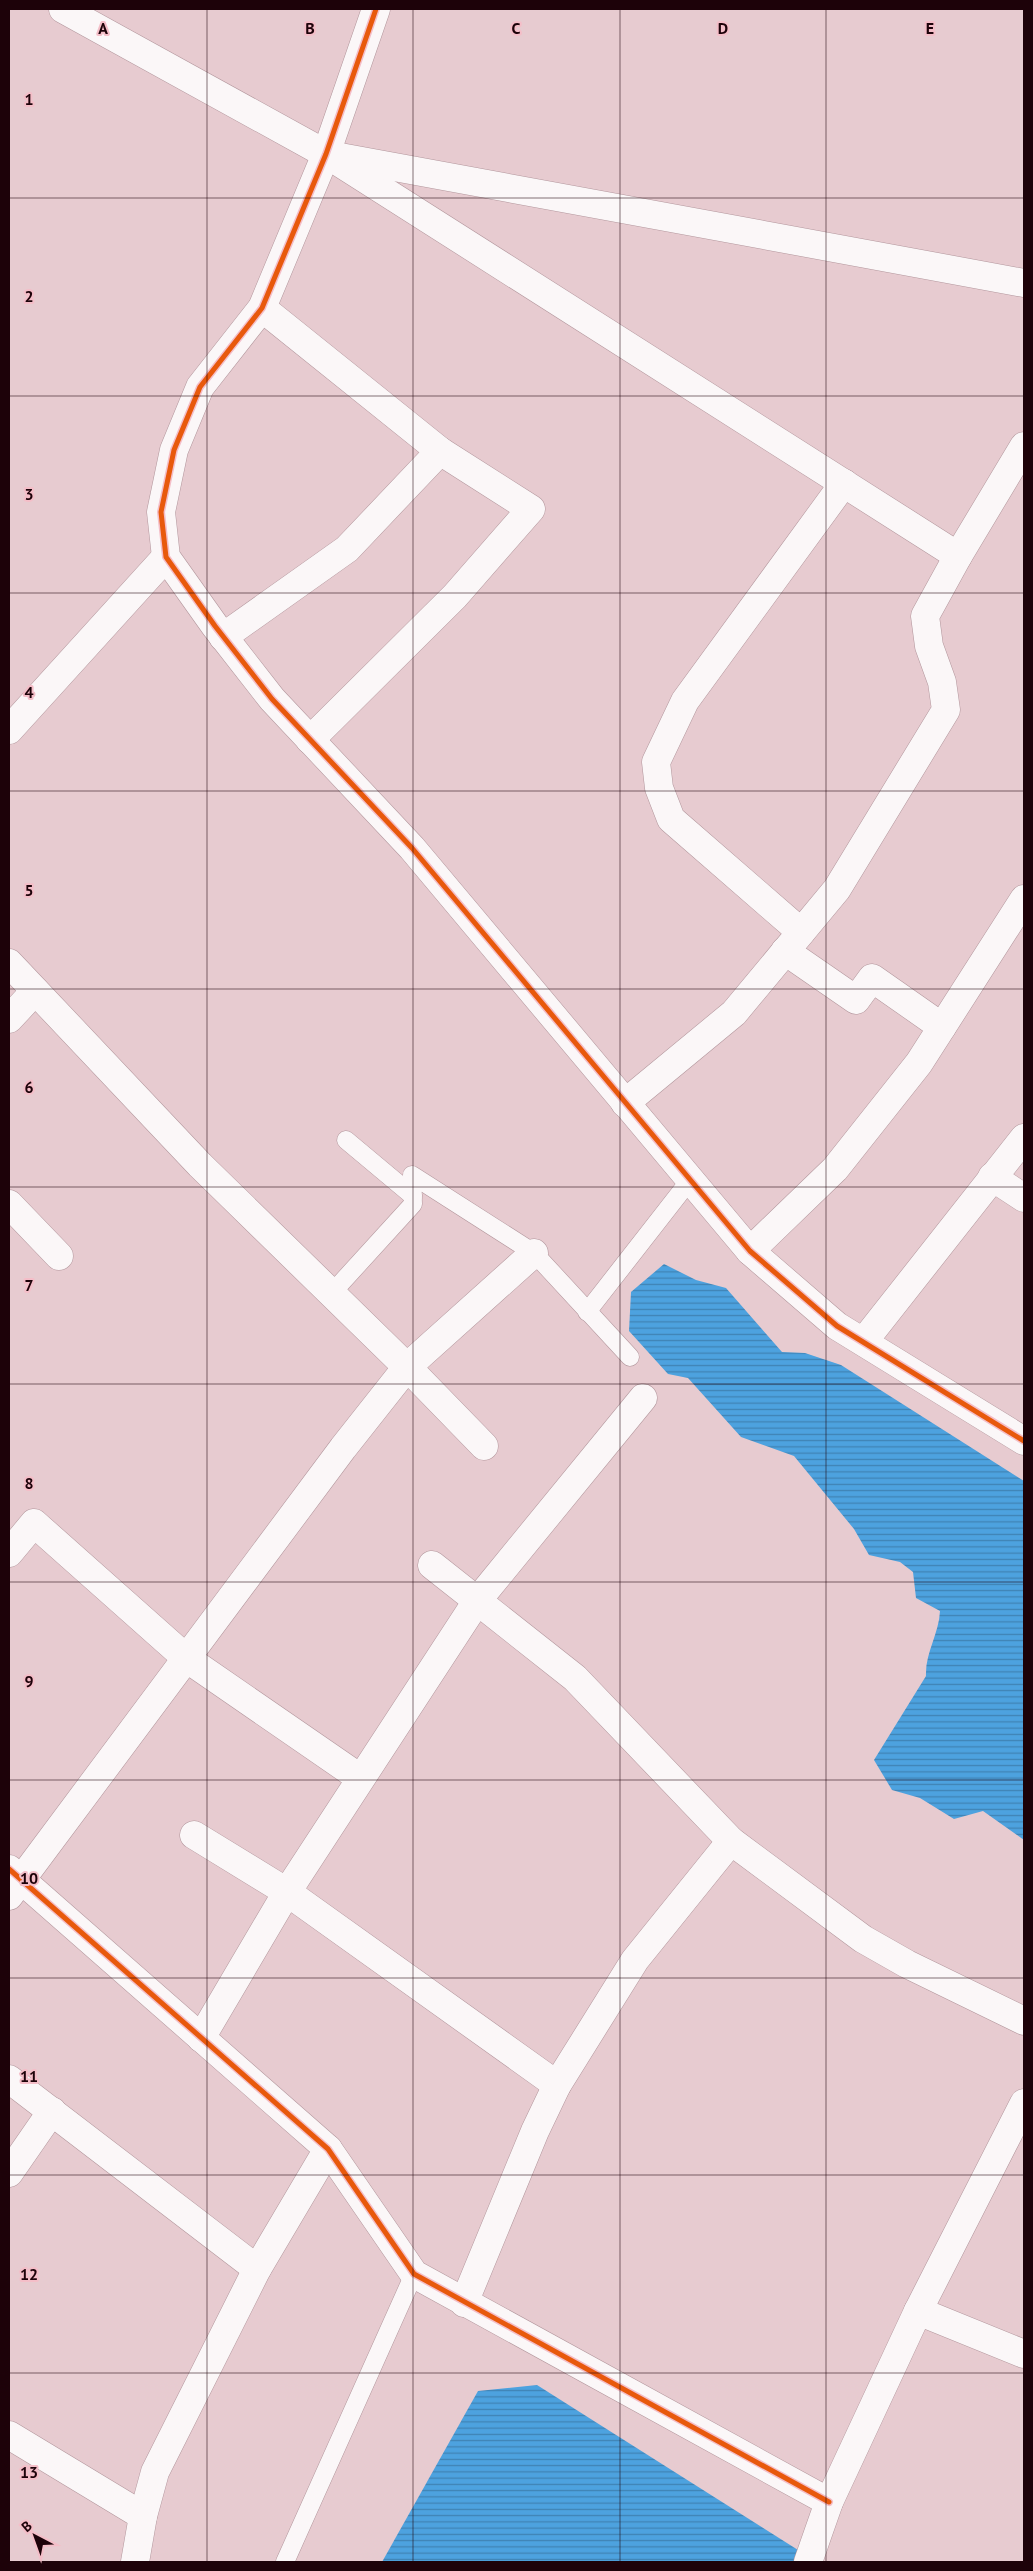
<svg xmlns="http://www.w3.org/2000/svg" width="1033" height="2571" font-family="'PT Sans',sans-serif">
<defs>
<pattern id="water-rules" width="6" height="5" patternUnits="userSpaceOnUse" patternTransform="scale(1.25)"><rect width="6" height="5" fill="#4da2df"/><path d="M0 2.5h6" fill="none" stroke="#3f82b3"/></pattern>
</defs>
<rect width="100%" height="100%" fill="#e7cbd0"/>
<g fill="url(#water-rules)">
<path d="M664,1264l32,16 30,8 56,64 23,1 36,12 183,116v359l-41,-29 -29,8 -34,-21 -28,-8 -18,-30 52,-84c-1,-23 13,-42 14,-65l-24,-13 -3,-26 -13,-10 -31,-7 -15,-26 -60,-73 -53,-19 -53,-59 -20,-4 -39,-43 2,-39z"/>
<path d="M537,2385l280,177h-435l96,-171z"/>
</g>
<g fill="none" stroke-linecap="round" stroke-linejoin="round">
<g stroke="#b2969c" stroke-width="19">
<g id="lane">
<path d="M346,1140l67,56"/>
<path d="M331,1294l82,-90 -1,-29 122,78 96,104"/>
<path d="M587,1312l103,-132"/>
<path d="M285,2562l129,-288"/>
</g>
</g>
<g stroke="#b2969c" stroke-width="29">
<g id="street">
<path d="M63,9l263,145 632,402"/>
<path d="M376,9l-50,145 -64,154 -62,79 -26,63 -13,62 5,45 49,69 57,73 140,149 338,403 87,75 187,115"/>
<path d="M340,157l684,126"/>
<path d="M262,308l178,143 91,58 -76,87 -145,144"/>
<path d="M223,637l124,-88 93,-98"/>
<path d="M9,730l157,-173"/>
<path d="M801,932l-130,-113 -12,-31 -3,-26 29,-61 159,-218"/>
<path d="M785,951l71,49 16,-22 70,49"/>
<path d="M9,963l191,202 213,208 71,73"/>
<path d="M9,1019l26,-28"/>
<path d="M625,1103l109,-90 103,-124 109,-179 -4,-28 -13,-36 -4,-30 33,-60 66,-110"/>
<path d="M992,1177l32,21"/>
<path d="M9,1204l50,52"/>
<path d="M750,1251l85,-82 84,-106 105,-164"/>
<path d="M864,1341l160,-203"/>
<path d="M9,1553l25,-30 152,135 174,120"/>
<path d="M432,1565l143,113 156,163 132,98 44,25 117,57"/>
<path d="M194,1835l93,57 270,193"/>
<path d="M9,1869l319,280 86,125 415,228"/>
<path d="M9,1896l334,-448 64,-81 127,-114"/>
<path d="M201,2038l86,-146 190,-291 166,-203"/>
<path d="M9,2079l248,190"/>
<path d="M9,2173l43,-62"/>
<path d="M464,2303l71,-172 22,-46 78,-125 96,-119"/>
<path d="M918,2311l106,43"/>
<path d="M9,2435l134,81"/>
<path d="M135,2562l8,-46 12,-44 102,-203 71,-120"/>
<path d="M808,2562l21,-60 89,-191 106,-208"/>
</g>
</g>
<use href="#lane" stroke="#fbf7f8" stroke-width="18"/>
<use href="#street" stroke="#fbf7f8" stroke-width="28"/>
<g stroke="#f4bec8" stroke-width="8">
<g id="cycleway">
<path d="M376,9l-50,145 -64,154 -62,79 -26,63 -13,62 5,45 49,69 57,73 140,149 338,403 87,75 187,115"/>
<path d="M9,1869l319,280 86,125 415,228"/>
</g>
</g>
<use href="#cycleway" stroke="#e8590c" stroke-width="5"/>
</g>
<path fill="none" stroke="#1d0209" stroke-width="1" stroke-opacity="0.55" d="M207,9v2553M413,9v2553M620,9v2553M826,9v2553M9,198h1015M9,396h1015M9,593h1015M9,791h1015M9,989h1015M9,1187h1015M9,1384h1015M9,1582h1015M9,1780h1015M9,1978h1015M9,2175h1015M9,2373h1015"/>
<g font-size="16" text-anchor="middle" font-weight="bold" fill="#1d0209" stroke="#f4bec8" stroke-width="4" stroke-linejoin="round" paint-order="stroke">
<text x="103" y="34">A</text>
<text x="310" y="34">B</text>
<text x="516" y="34">C</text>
<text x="723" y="34">D</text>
<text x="930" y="34">E</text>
<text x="29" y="105">1</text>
<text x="29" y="302">2</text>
<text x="29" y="500">3</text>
<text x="29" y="698">4</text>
<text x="29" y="896">5</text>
<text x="29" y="1093">6</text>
<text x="29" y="1291">7</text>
<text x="29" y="1489">8</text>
<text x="29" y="1687">9</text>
<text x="29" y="1884">10</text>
<text x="29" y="2082">11</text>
<text x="29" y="2280">12</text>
<text x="29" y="2478">13</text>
</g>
<rect width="1033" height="2571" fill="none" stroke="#1d0209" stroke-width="20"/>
<g transform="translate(35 2536) rotate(319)" stroke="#f4bec8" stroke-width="4" paint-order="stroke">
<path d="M0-4L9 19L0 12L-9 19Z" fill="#1d0209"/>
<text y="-8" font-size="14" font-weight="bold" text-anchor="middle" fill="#1d0209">B</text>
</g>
</svg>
